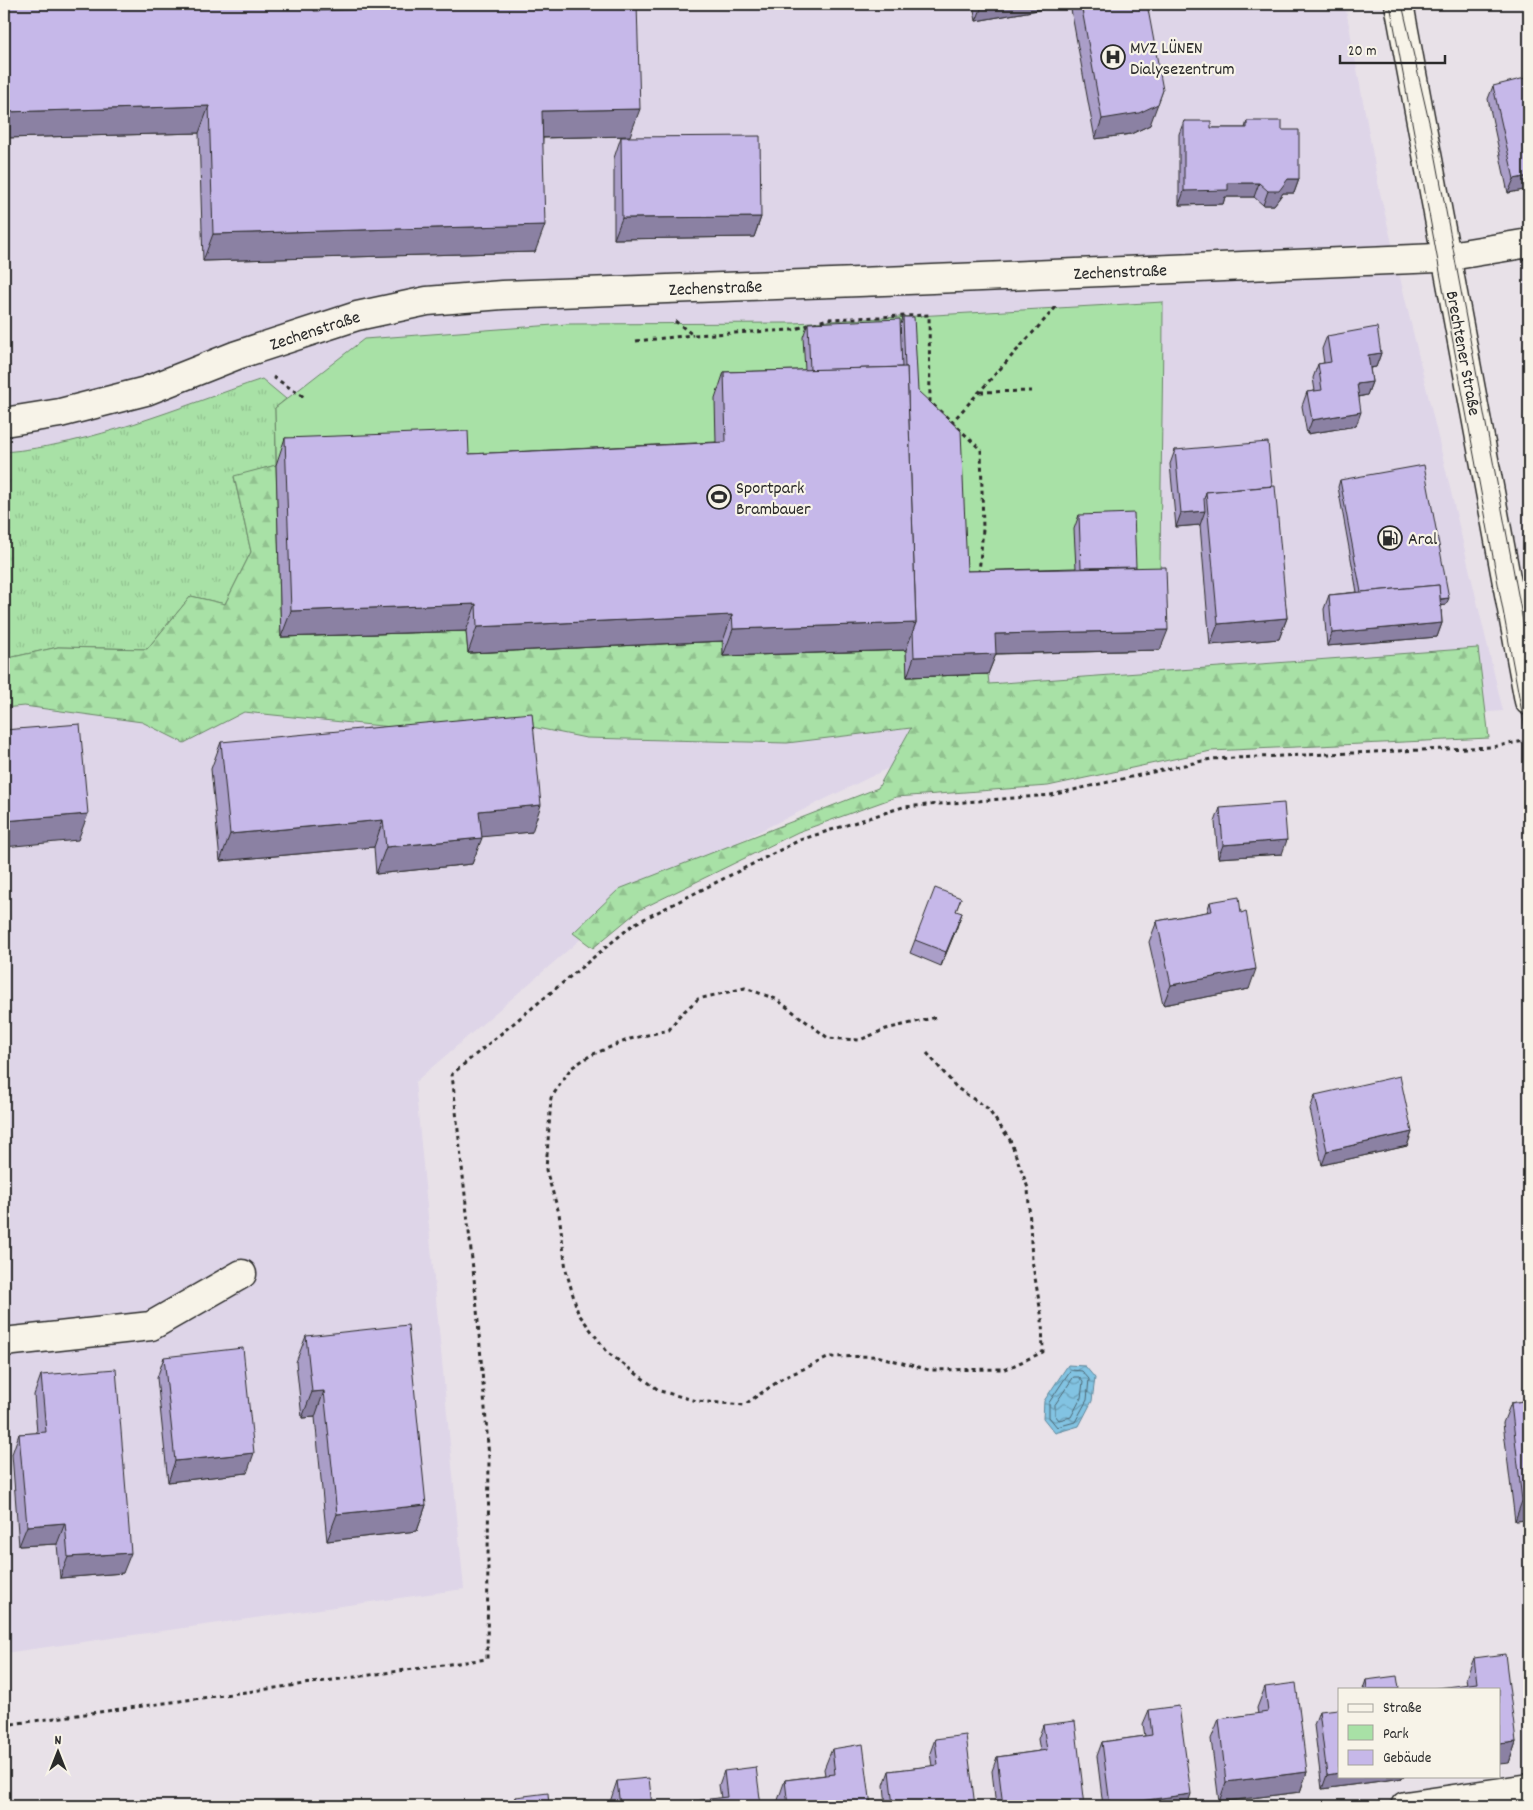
<svg xmlns="http://www.w3.org/2000/svg" width="1533" height="1810" font-family="Dekko,sans-serif">
<defs>
<pattern id="grass-tufts" width="24" height="20" patternUnits="userSpaceOnUse" patternTransform="scale(1.25)"><rect width="24" height="20" fill="#a8e1a6"/><path d="M3 7l-1-3M5 7V3M7 7l1-3M15 17l-1-3M17 17v-4M19 17l1-3" fill="none" stroke="#91c18f"/></pattern>
<pattern id="forest-firs" width="22" height="20" patternUnits="userSpaceOnUse" patternTransform="scale(1.25)"><rect width="22" height="20" fill="#a8e1a6"/><path d="M5 1l3.5 6h-7zM16 11l3.5 6h-7z" fill="#91c18f"/></pattern>
<pattern id="water-waves" width="16" height="10" patternUnits="userSpaceOnUse" patternTransform="scale(1.25)"><rect width="16" height="10" fill="#82c3e2"/><path d="M0 5q4-4 8 0t8 0" fill="none" stroke="#6b9fb7"/></pattern>
</defs>
<rect width="100%" height="100%" fill="#e8e1e8"/>
<filter id="ink" filterUnits="userSpaceOnUse"><feTurbulence type="fractalNoise" baseFrequency=".02" numOctaves="2"/><feDisplacementMap in="SourceGraphic" scale="10" xChannelSelector="R" yChannelSelector="G"/><feConvolveMatrix kernelMatrix="1 2 1 2 8 2 1 2 1" color-interpolation-filters="sRGB"/></filter>
<g filter="url(#ink)">
<path fill="#ded5e8" d="M4,4h1341l35,189 123,518 -588,44 -281,138 -219,189 49,507 -460,64z"/>
<path fill="url(#grass-tufts)" stroke="#6a8668" d="M262,379l24,20 -11,9 1,57 -42,12 17,75 -26,52 -34,-8 -44,53 -89,-2 -54,12v-207c88,-7 175,-45 258,-73z"/>
<path fill="url(#forest-firs)" stroke="#6a8668" d="M276,465l5,172 185,-6 2,22 255,-12 1,15 182,-6 1,27 81,-3 1,10 489,-36 11,90 -278,13 -163,35 -152,11 -98,35 -159,78 -46,38 -20,-15 46,-44 259,-101 33,-60 -124,15 -201,-5 -59,-12 -126,2 -157,-16 -60,31 -42,-21 -118,-16 -20,2v-49l54,-12 89,2 44,-53 34,8 26,-52 -17,-76z"/>
<path fill="#a8e1a6" stroke="#6a8668" d="M1163,302c0,116 -4,232 -3,348l-172,4v20l-81,3 -1,-27 -183,6 -1,-15 -254,12 -2,-22 -185,6 -6,-229 89,-69 203,-15 227,-1z"/>
<path fill="url(#water-waves)" stroke="#5f8699" d="M1068,1365l17,1 10,12 -3,23 -13,25 -24,7 -12,-15 1,-17z"/>
<g fill="none" stroke-linecap="round" stroke-linejoin="round">
<g stroke="#4e6874" stroke-width="1">
<path d="M1071,1370l11,1 7,8 -2,21 -12,22 -18,5 -8,-10v-14z"/>
<path d="M1074,1377h5l4,5 -2,16 -10,19 -12,3 -4,-5v-10z"/>
</g>
<g stroke="#2b2b2b" stroke-width="31">
<g id="street">
<path id="s1" d="M4,422l56,-9 86,-22 91,-36 120,-39 70,-15 75,-6 357,-13 579,-24 91,-15"/>
<path d="M4,1342l147,-16 91,-52"/>
</g>
</g>
<g stroke="#2b2b2b" stroke-width="31">
<g id="secondary">
<path id="s2" d="M1399,4l130,697"/>
<path d="M1405,1806l124,-18"/>
</g>
</g>
<g stroke="#2b2b2b" stroke-width="3" stroke-dasharray="4 4" stroke-linecap="butt">
<path d="M675,321l18,14 99,-5 36,-11 101,-4 1,87 22,20 105,-116"/>
<path d="M636,341l57,-6"/>
<path d="M273,377l31,20"/>
<path d="M980,392l52,-1"/>
<path d="M952,422l29,28 2,79 -4,44"/>
<path d="M927,1053l30,35 30,20 23,32 18,48 4,72 10,59 1,33 -37,17 -77,1 -52,-14 -47,1 -47,21 -39,27 -47,-4 -37,-10 -52,-38 -30,-40 -12,-43 -7,-57 -13,-43 5,-72 20,-30 20,-13 39,-16 39,-9 10,-14 19,-17 47,-11 31,11 52,39 32,2 26,-11 51,-12"/>
<path d="M4,1725l483,-66 2,-201 -13,-161 -24,-223 182,-150 166,-84 103,-33 148,-12 160,-36 281,-12 37,-7"/>
</g>
<use href="#street" stroke="#f7f3e8" stroke-width="28"/>
<use href="#secondary" stroke="#f7f3e8" stroke-width="28"/>
<g stroke="#2b2b2b" stroke-width="1">
<path d="M1390,4l139,746"/>
<path d="M1402,4l28,122 99,527"/>
</g>
</g>
<g fill="#aa9ec8" stroke="#2b2b2b">
<path d="M4,4l310,7 316,125 -87,2 -8,114 -332,9 -4,-128 -195,5z"/>
<path d="M973,4h71l-1,5 -67,12z"/>
<path d="M1070,4h77l3,121 -19,9 -36,5z"/>
<path d="M1493,86l36,103 -21,4 -20,-94z"/>
<path d="M1184,121l27,7h34l2,-7 35,9 17,49 -5,14h-11l-9,12h-11l-9,-8h-29l-2,7 -44,1v-71z"/>
<path d="M621,137l140,80 -7,20 -140,2v-81z"/>
<path d="M903,317l15,74 49,180 109,-3 -2,-39 5,-14 57,52 24,83 -164,4 -8,20 -81,3 -1,-27 -183,6v-15l-255,12 -2,-22 -185,6 -5,-172 9,-27 184,16 247,-12 -1,-43 9,-27 81,-2 -2,-33 5,-14 93,1z"/>
<path d="M1327,336l54,17 -5,14 -6,1 2,14 -5,13 -8,2 -3,29 -49,8 -5,-28 5,-14 8,-1 -2,-13 5,-14 6,-1 -2,-14z"/>
<path d="M1175,450l97,36 15,132 -8,21 -69,6 -10,-120 -24,2 -6,-63z"/>
<path d="M1340,480l106,125 -5,1 1,17 -5,14 -110,9 -3,-37 5,-14 28,-3 -19,-105z"/>
<path d="M221,742l311,90 -50,4 -10,28 -96,10 -2,-27 -154,14 -9,-92z"/>
<path d="M1220,808l62,46 -64,4 -3,-36z"/>
<path d="M961,898l-5,13 1,16 -16,39 -31,-13 5,-13z"/>
<path d="M1210,902l39,87 -86,16 -14,-63 8,-21 50,-9z"/>
<path d="M1315,1095l97,37 -5,14 -85,19 -12,-56z"/>
<path d="M306,1336l120,169 -9,26 -90,10 -12,-124 -13,1 -6,-56z"/>
<path d="M164,1357l83,116 -79,9 -11,-104z"/>
<path d="M41,1375l82,198 -63,5 -3,-34 -38,2 -7,-92 7,-20 18,-1 -3,-38z"/>
<path d="M1529,1400v120l-14,1 -12,-98 8,-20z"/>
<path d="M1474,1658l42,84 -7,21 -42,-79 -1,-6z"/>
<path d="M1366,1680l33,9h-36z"/>
<path d="M1265,1687l42,85 -7,20 -81,10 -8,-63 8,-20 39,-5 -1,-6z"/>
<path d="M1149,1710l38,96h-84l-6,-50 5,-14 43,-6 -2,-12z"/>
<path d="M1319,1711l20,65h65l-1,2 -81,11 -8,-64z"/>
<path d="M1043,1725l42,81h-89l-4,-35 5,-14 43,-6 -2,-12z"/>
<path d="M935,1739l40,67h-89l-2,-21 5,-14 43,-5 -2,-13z"/>
<path d="M832,1749l39,57h-93v-6l7,-20 40,-5 -1,-6z"/>
<path d="M724,1771l37,35h-84l1,-3 43,-5 -2,-13z"/>
<path d="M617,1781l35,25h-42v-4z"/>
<path d="M516,1797l33,9h-36z"/>
</g>
<g fill="#8b81a3" stroke="#2b2b2b">
<path d="M983,4h61l-1,5 -67,12z"/>
<path d="M1163,90l-13,35 -19,9 -36,5 7,-20z"/>
<path d="M209,106l-10,27 -195,5v-26z"/>
<path d="M640,109l-10,27 -98,2 10,-27z"/>
<path d="M1529,176v13l-21,4 6,-14z"/>
<path d="M1288,179h11l-5,14h-11l-9,12h-11l5,-14z"/>
<path d="M1228,183h31l-5,14h-29l-2,7 -44,1 5,-14z"/>
<path d="M761,217l-7,20 -140,2 8,-21z"/>
<path d="M545,225l-10,27 -332,9 10,-27z"/>
<path d="M1381,353l-5,14 -13,2 5,-14z"/>
<path d="M1372,382l-5,13 -15,3 5,-14z"/>
<path d="M1361,412l-5,14 -49,8 5,-14z"/>
<path d="M1205,511l-5,14 -24,2 5,-14z"/>
<path d="M1449,598l-3,7 -12,2 3,-7z"/>
<path d="M476,604l-10,27 -185,6 10,-26z"/>
<path d="M732,615l-9,26 -255,12 9,-26z"/>
<path d="M1287,618l-8,21 -69,6 8,-21z"/>
<path d="M916,623l-10,27 -183,6 10,-27z"/>
<path d="M1442,623l-5,14 -110,9 5,-13z"/>
<path d="M1168,630l-8,20 -173,4 8,-20z"/>
<path d="M996,654l-8,20 -81,3 7,-20z"/>
<path d="M541,805l-9,27 -62,6 9,-27z"/>
<path d="M88,814l-10,26 -74,7v-26z"/>
<path d="M383,820l-9,27 -154,14 10,-27z"/>
<path d="M482,838l-10,26 -96,10 10,-27z"/>
<path d="M1287,840l-5,14 -64,4 5,-13z"/>
<path d="M962,913l-5,14 -16,39 5,-14z"/>
<path d="M1256,969l-7,20 -86,16 8,-20z"/>
<path d="M1412,1132l-5,14 -85,19 5,-14z"/>
<path d="M324,1391l-9,26 -13,1 10,-26z"/>
<path d="M254,1453l-7,20 -79,9 7,-21z"/>
<path d="M1529,1500v20l-14,1 7,-20z"/>
<path d="M426,1505l-9,26 -90,10 10,-27z"/>
<path d="M65,1523l-8,21 -38,2 8,-20z"/>
<path d="M131,1553l-8,20 -63,5 8,-21z"/>
<path d="M1516,1742l-7,21 -10,1v-20z"/>
<path d="M1307,1772l-7,20 -81,10 7,-20z"/>
<path d="M1339,1773v3h65l-1,2 -81,11 5,-14z"/>
<path d="M1191,1794l-4,12h-78l1,-1z"/>
</g>
<g fill="#c6b8e9" stroke="#2b2b2b">
<path d="M4,4h310v7l259,-7h64l3,105 -98,2 3,114 -332,9 -4,-128 -205,6z"/>
<path d="M1081,4h66l16,86 -5,14 -19,9 -37,6z"/>
<path d="M1529,77v99l-15,3 -21,-93z"/>
<path d="M1184,121h27v7h36v-7h35v9h17v49h-11l-9,12h-11l-9,-8h-31v7l-44,1z"/>
<path d="M760,136l1,81 -139,1 -1,-81z"/>
<path d="M903,317h11l4,74 43,40 6,140 199,-4 2,63 -173,4 1,20 -82,3 -1,-26 3,-8 -9,-256h-2z"/>
<path d="M900,319l2,48 -92,3 -2,-47z"/>
<path d="M1377,327l4,26 -13,2 4,27 -15,2 4,28 -49,8 -5,-28 15,-2 -4,-26 13,-2 -4,-26z"/>
<path d="M907,367l9,256 -183,6 -1,-14 -255,12 -1,-23 -185,7 -6,-173 183,-7 1,23 257,-12 -2,-70z"/>
<path d="M1268,442l4,44 -66,6 -2,7 1,12 -24,2 -6,-63z"/>
<path d="M1424,465l25,133 -9,1 -1,-14 -78,7 -21,-112z"/>
<path d="M1275,486l12,132 -69,6 -12,-132z"/>
<path d="M1134,513l2,54 -55,1 -2,-53z"/>
<path d="M1439,585l3,38 -110,10 -3,-38z"/>
<path d="M532,713l9,92 -62,6 3,27 -96,9 -3,-27 -153,14 -9,-92z"/>
<path d="M80,724l8,90 -84,7v-91z"/>
<path d="M1284,803l3,37 -64,5 -3,-37z"/>
<path d="M935,888l26,10 -5,13 6,2 -16,39 -31,-12z"/>
<path d="M1239,897l2,16 5,-2 10,58 -85,16 -14,-64 55,-10 -2,-9z"/>
<path d="M1400,1076l12,56 -85,19 -12,-56z"/>
<path d="M408,1325l18,180 -89,9 -13,-123 -12,1 -6,-56z"/>
<path d="M243,1348l11,105 -79,8 -11,-104z"/>
<path d="M116,1369l15,184 -63,4 -3,-34 -38,3 -8,-92 27,-2 -5,-57z"/>
<path d="M1529,1400v100l-7,1 -11,-98z"/>
<path d="M1505,1654l11,88 -17,2v-55h-69l47,-6 -3,-25z"/>
<path d="M1397,1676l2,13h-32l-1,-9z"/>
<path d="M1296,1683l11,89 -81,10 -7,-63 49,-7 -3,-25z"/>
<path d="M1179,1706l12,88 -81,11 -8,-63 50,-7 -3,-25z"/>
<path d="M1339,1709v64l-12,2 -8,-64z"/>
<path d="M1075,1721l10,85h-82l-6,-49 50,-7 -4,-25z"/>
<path d="M966,1735l9,71h-82l-4,-35 49,-6 -3,-26z"/>
<path d="M863,1744l8,62h-83l-3,-26 50,-6 -3,-25z"/>
<path d="M756,1767l5,39h-83v-3l49,-6 -3,-26z"/>
<path d="M649,1778l3,28h-32l-3,-25z"/>
<path d="M548,1793l1,13h-32l-1,-9z"/>
</g>
</g>
<defs>
<g id="hospital-ring" transform="scale(1.25)"><circle r="9.5" fill="#f7f3e8" stroke="#2b2b2b" stroke-width="1.5"/><path d="M-5-5h3v3.5h4V-5h3V5h-3V1.5h-4V5h-3Z" fill="#2b2b2b"/></g>
<g id="stadium-ring" transform="scale(1.25)"><circle r="9.5" fill="#f7f3e8" stroke="#2b2b2b" stroke-width="1.5"/><path d="M0-5a6.5 5 0 1 0 0 10a6.5 5 0 1 0 0-10ZM-3.5-1.8h7v3.6h-7Z" fill="#2b2b2b"/></g>
<g id="fuel-ring" transform="scale(1.25)"><circle r="9.5" fill="#f7f3e8" stroke="#2b2b2b" stroke-width="1.5"/><path d="M-5.5-6h7V0h2V4h1.3V-2.5L3-4.5l.8-.8L6-3V5H2.5V1h-1V6h-7ZM-4.2-4.7v3.2H.2V-4.7Z" fill="#2b2b2b"/></g>
</defs>
<g fill-rule="evenodd">
<use href="#hospital-ring" x="1113" y="57"/>
<use href="#stadium-ring" x="719" y="497"/>
<use href="#fuel-ring" x="1390" y="538"/>
</g>
<g text-anchor="middle" stroke-width="4.5" stroke-linejoin="round" paint-order="stroke">
<g font-size="18" fill="#2b2b2b" stroke="#f7f3e8" text-anchor="start">
<text x="1130" y="53">MVZ LÜNEN<tspan x="1130" dy="21">Dialysezentrum</tspan></text>
<text x="736" y="493">Sportpark<tspan x="736" dy="21">Brambauer</tspan></text>
<text x="1408" y="544">Aral</text>
</g>
<g font-size="18" fill="#2b2b2b" stroke="#f7f3e8">
<text dy="6" stroke="none"><textPath href="#s1" startOffset="1135">Zechenstraße</textPath></text>
<text dy="6" stroke="none"><textPath href="#s1" startOffset="730">Zechenstraße</textPath></text>
<text dy="6" stroke="none"><textPath href="#s1" startOffset="325">Zechenstraße</textPath></text>
<text dy="6" stroke="none"><textPath href="#s2" startOffset="355">Brechtener Straße</textPath></text>
</g>
</g>
<rect width="1533" height="1810" fill="none" stroke="#f7f3e8" stroke-width="20"/>
<rect x="10" y="10" width="1513" height="1790" fill="none" stroke="#2b2b2b" stroke-width="2" filter="url(#ink)"/>
<rect x="1338" y="1688" width="162" height="90" fill="#f7f3e8" stroke="#a5a39c"/>
<rect x="1348" y="1704" width="25" height="8" fill="#f7f3e8" stroke="#a5a39c"/>
<text x="1383" y="1712" font-size="15" fill="#2b2b2b">Straße</text>
<rect x="1348" y="1725" width="25" height="15" fill="#a8e1a6" stroke="#a5a39c"/>
<text x="1383" y="1738" font-size="15" fill="#2b2b2b">Park</text>
<rect x="1348" y="1750" width="25" height="15" fill="#c6b8e9" stroke="#a5a39c"/>
<text x="1383" y="1762" font-size="15" fill="#2b2b2b">Gebäude</text>
<g transform="translate(58 1752)" stroke="#f7f3e8" stroke-width="4" paint-order="stroke">
<path d="M0-4L9 19L0 12L-9 19Z" fill="#2b2b2b"/>
<text y="-8" font-size="14" font-weight="bold" text-anchor="middle" fill="#2b2b2b">N</text>
</g>
<path d="M1340 55v8h105v-8" fill="none" stroke="#2b2b2b" stroke-width="2.5"/>
<text x="1348" y="55" font-size="15" fill="#2b2b2b" stroke="#f7f3e8" stroke-width="4" paint-order="stroke">20 m</text>
</svg>
